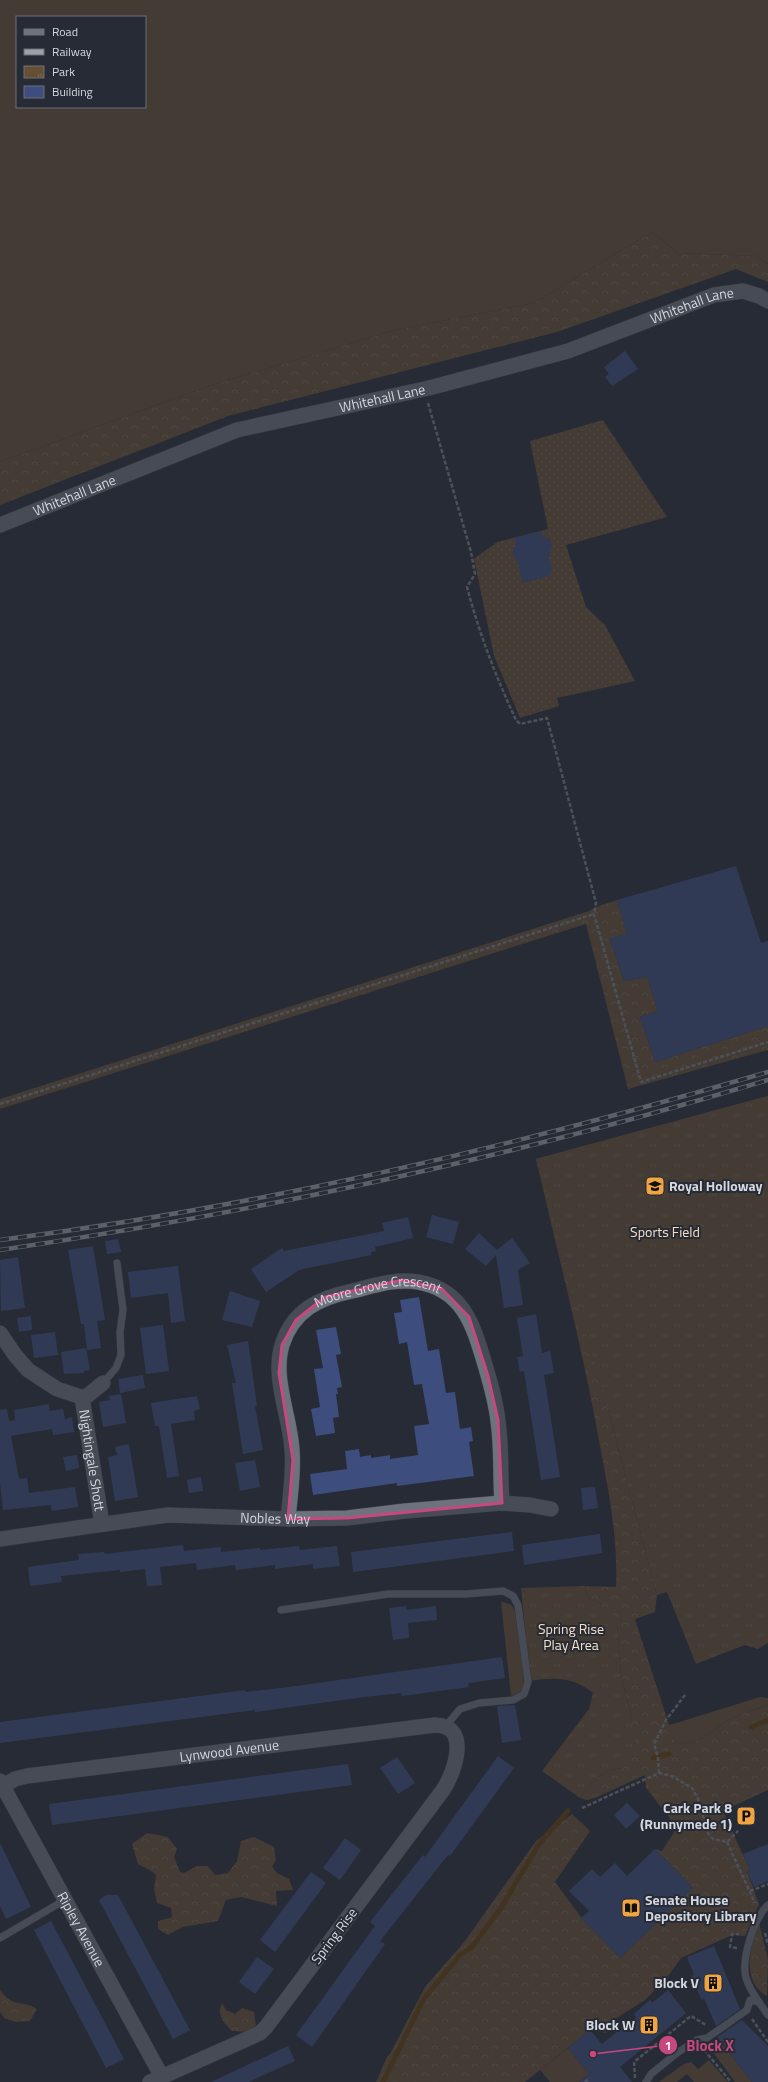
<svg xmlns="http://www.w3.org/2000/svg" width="768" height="2082" font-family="'Titillium Web',sans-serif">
<defs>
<pattern id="forest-crowns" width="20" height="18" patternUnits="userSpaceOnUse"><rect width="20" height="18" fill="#664e33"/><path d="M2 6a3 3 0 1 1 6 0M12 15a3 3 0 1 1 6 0" fill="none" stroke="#7b6750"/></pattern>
<pattern id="park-tufts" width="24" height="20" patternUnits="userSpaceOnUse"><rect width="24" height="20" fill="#664e33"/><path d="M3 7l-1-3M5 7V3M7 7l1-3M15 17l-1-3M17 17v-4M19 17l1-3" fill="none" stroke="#7b6750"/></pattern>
<pattern id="garden-dots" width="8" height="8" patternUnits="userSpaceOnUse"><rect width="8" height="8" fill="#664e33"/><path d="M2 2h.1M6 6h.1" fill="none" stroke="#7b6750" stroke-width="1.8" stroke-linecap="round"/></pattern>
</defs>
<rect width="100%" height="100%" fill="#272b35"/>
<g fill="#664e33" fill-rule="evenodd">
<path d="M0,0h768v264l-11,-8 -79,-3 -26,-21 -118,71 -139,27 -183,55 -212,77zM17,17h128v90h-128z"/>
<path d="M501,1602c8,1 12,3 15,11 2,17 10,60 7,74 -1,5 -7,8 -12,9z"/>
<path d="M760,1697l8,1v7c-11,4 -22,7 -33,12 -19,8 -36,32 -59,25l-3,-5v-13z"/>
<path d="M720,2041l32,41h-17l-25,-34z"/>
<path d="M568,2048l21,26 -10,8h-29l-10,-12z"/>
<path d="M709,2060l19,22h-34l-7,-8 -10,8h-18l25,-18 7,-2 7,7z"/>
</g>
<g fill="url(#forest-crowns)">
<path d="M652,232l26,21 79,3 11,8v18l-32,-13 -179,63 -329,84 -228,89v-43l212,-77 183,-55 139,-27z"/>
<path d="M617,900l10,33 -17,6 14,42 23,-4 11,34 -18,6 15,45 113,-36v24l-140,39 -42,-165 -586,185v-10l589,-188 7,-4z"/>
<path d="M768,1096l-186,185 26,128 49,186 -2,17 -20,7 34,106 4,-1v13l3,5c23,7 40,-17 59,-25 11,-5 22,-8 33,-12v85l-45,21 27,59 -3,1 12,33 -14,32 -13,-1 -51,23 -15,21 -21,21 -30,19 -9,14 -16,-3 -65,52h-149l10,-23 5,-7 34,-65 40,-46 71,-100 36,-27 18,17 -35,51 26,35 39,41 73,-70 -38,-39 7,2 14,-22 -7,-12 -23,-29 -1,-13 -50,23 -8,2 -7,-2c13,-17 20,-28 43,-30l9,-48 -11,-45 -4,-51 -15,-20 -15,-7 -1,-11 30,1c2,-47 -7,-95 -16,-141 -17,-96 -42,-191 -64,-287z"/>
<path d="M147,1833l21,4 9,12 -3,8 6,15 4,1 13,-7h11l7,9 13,-2 9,-12 4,-20 13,-4 20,10 2,13 -4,7 5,6 12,6 4,11 -17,1 1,15 -36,-9 -15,3 -8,21 -35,6 -15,8 -10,-6v-8l14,-4 -1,-9 -14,-5 -3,-14 2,-14 -5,-4 -13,-7 -6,-20z"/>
<path d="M758,1919l10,40 -1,37c-28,-15 -15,-54 -9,-77z"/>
<path d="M0,1990c14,19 21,9 37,19l-7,12 -14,1 -12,-4 -4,-6z"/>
<path d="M222,2003l4,7 9,4 7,-6 12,4 2,14 -10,6 -14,-1c-8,-8 -16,-16 -10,-28z"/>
</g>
<g fill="url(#park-tufts)">
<path d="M768,1096v547l-10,6 -13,-4 -49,19 -29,-72 -10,3 -49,-186 -72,-250z"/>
<path d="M586,1586l1,11 15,7 6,-2 9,22 4,51 11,45 4,32 -13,16c-23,2 -30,13 -43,30l-38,-27 47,-62 4,-16c-19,-16 -39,-16 -63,-12l-9,-93z"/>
</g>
<path fill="url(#garden-dots)" d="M603,420l64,97 -101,28 20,62 19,18 30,56 -78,17 2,8 -39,12 -26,-62 -20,-97 23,-17 51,-13 -18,-88z"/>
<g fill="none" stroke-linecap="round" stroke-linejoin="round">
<g stroke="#623d07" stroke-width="5">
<path d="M751,1727l17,-7"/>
<path d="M653,1758l16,-4"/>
<path d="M383,2082l40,-82 36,-44 13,-9 29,-39 38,-64 29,-33"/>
</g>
</g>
<g fill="#3d4d7d">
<path d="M625,351l13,18 -26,17 -7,-9 4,-3 -5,-7z"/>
<path d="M541,531l2,5 7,3 2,6 -3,12 3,11 -3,8 -26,7 -6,-22 -5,-7 4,-10 -2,-6z"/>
<path d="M736,866l25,77 7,-2v85l-113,36 -15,-45 18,-6 -11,-34 -23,4 -14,-42 17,-6 -10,-33z"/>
<path d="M432,1215l27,7 -6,22 -27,-7z"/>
<path d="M408,1217l5,21 -38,9 1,4 -5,1v3l-72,15 -33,22 -15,-23 31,-21 2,3 100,-20 -2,-8z"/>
<path d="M479,1233l18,17 15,-12 18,25 -12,7 5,35 -19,3 -8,-53 -10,11 -21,-17z"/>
<path d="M118,1239l3,13 -14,2 -2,-13z"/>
<path d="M93,1246l12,74 -8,1 4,27 -14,2 -3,-26h-3l-13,-74z"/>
<path d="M18,1257l7,51 -24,3 -1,-51z"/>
<path d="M178,1266l7,55 -14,2 -3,-30 -37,5 -3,-26z"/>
<path d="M230,1291l30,10 -8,26 -30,-7z"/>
<path d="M419,1297l9,54 11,-2 7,44 9,-1 5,37 11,-2 2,14 -4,1 5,34 -77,10v-3l-84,12 -3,-21 37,-5 -2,-18 14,-2 1,8 11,-2v3l19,-3v4l28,-4 -4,-29 15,-2 -7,-40 -8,1 -7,-43 -8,2 -5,-31 8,-1 -2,-12z"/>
<path d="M536,1314l6,39 8,-2 4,22 -10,2 16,102 -19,3 -17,-109 -4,1 -3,-15 6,-1 -6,-38z"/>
<path d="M31,1316l1,14 -13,2 -2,-14z"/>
<path d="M163,1325l6,46 -23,3 -6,-46z"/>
<path d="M336,1327l5,27 -5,1 6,32 -5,1 1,6h-2l3,23 -6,1 2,15 -19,3 -5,-27 9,-2 -6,-38 9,-1 -7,-38z"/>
<path d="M55,1332l3,23 -24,3 -3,-23z"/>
<path d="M248,1341l9,65 -2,1 8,43 -20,4 -11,-71h4l-9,-38z"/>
<path d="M86,1348l4,22 -6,1v2l-20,1 -3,-22z"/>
<path d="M143,1375l2,13 -25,5 -2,-14z"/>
<path d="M121,1394l5,29 -23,4 -4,-25 11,-2 -1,-4z"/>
<path d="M197,1396l3,13 -6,2 1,9 -24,4 8,52 -12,2 -8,-52h-4l-4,-23z"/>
<path d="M49,1404l1,7 13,-2 2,10 7,-2 2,15 -21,3 -1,-6 -41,7 8,43 8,-1 2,15 46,-6 3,20 -26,4 -1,-6 -48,5 -3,-28v-72l7,-1 2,12 6,-1 -1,-10z"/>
<path d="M129,1444l9,53 -23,4 -7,-44 9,-2 -2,-8z"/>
<path d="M77,1455l2,13 -13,3 -3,-14z"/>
<path d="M255,1460l5,27 -20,4 -5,-28z"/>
<path d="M201,1477l2,14 -14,2 -2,-13z"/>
<path d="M595,1487l3,21 -15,2 -2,-22z"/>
<path d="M512,1532l2,19 -161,21 -2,-20z"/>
<path d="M600,1534l2,19 -78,12 -2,-20z"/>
<path d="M183,1545l1,6 37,-4v5l39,-4v2l39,-4 1,4 37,-4 3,20 -27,3v-5l-38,5v-4l-39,5 -1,-5 -38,5 -1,-7 -36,4 2,18 -15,1 -2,-17 -25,3v-2l-59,6 1,6 -32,4 -2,-19 51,-7 -1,-6 26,-2 1,2z"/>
<path d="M406,1606v4l30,-4 1,14 -29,3 1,15 -16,2 -4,-32z"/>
<path d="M502,1657l3,21 -37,5 1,4 -67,9 -1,-3 -37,4 -109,15v-2l-255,33v-21l245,-32v2l37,-4z"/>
<path d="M515,1705l6,35 -19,3 -5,-37z"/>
<path d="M498,1756l16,12 -64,88 -2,-1 -68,86 5,3 -73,103 -16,-12 79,-109 -5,-4 53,-67 2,2z"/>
<path d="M397,1757l18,26 -17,11 -18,-26z"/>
<path d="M348,1764l4,21 -300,40 -3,-21z"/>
<path d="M627,1803l13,13 -14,13 -12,-14z"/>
<path d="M345,1838l16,12 -21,30 -17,-12z"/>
<path d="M0,1843l31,64 -25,12 -6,-13z"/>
<path d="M768,1844v37l-14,6 -7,-16 3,-1 -7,-16z"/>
<path d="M655,1849l38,39 -73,70 -39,-40 8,-7 -20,-20 23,-22 8,8 15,-14 12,13z"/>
<path d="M311,1872l15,11 -51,69 -15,-12z"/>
<path d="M106,1895h12l72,135 -17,9 -74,-139z"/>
<path d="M51,1921l73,138 -18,9 -72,-138z"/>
<path d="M714,1946l26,63 -24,17 -12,-28 -2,3 -11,-25 3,-1 -7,-18z"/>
<path d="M257,1957l17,12 -19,25 -16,-12z"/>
<path d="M668,1990l18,23 -66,54 12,15h-53l10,-8 -21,-26 22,-18 12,14 34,-27 -2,-3 16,-14 2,3z"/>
<path d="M742,2020l26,26v36h-16l-35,-45z"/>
<path d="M288,2046l7,15 -47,21h-37z"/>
</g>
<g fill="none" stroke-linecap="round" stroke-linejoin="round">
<g stroke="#43474e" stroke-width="8">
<g id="service">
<path d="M103,1383l13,-15 5,-13 -1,-23 3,-22 -6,-47"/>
<path d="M281,1610l107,-16h78l37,-3 10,5 5,9 10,77 -4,12 -11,6 -34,3 -19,6 -15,18"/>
<path d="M768,1905c-14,13 -27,54 -22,73 4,13 14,26 22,37"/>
<path d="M0,1938l65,-38"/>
<path d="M646,2082l5,-8 26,-21 20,-13 10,-2 40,-28 3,-10 9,2"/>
</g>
</g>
<g stroke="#43474e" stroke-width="16">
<g id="minor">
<path id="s1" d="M0,525l237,-95 192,-42 139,-37 146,-56 29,-4 16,5 9,5"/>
<path d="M0,1333l15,22 13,15 29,19 24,8 6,-1 16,-13"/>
<path id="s2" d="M82,1397l20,127"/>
<path id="s3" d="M288,1519c2,-23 6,-47 4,-69 -2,-34 -20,-72 -10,-105 11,-35 37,-47 70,-54 21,-5 44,-13 66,-9 47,8 56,46 68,86 5,17 10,35 12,53 4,27 2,55 4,82"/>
<path id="s4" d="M0,1539l168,-24 120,4 59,-1 58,-7 97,-8 28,2 21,4"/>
<path id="s5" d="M0,1781l162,296"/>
<path id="s6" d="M3,1786l12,-7 12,-3 408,-51c36,0 20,47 8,65l-177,237 -6,6 -13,6 -97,43"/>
</g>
</g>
<g stroke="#7b7e86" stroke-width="2.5" stroke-dasharray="4 2" stroke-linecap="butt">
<path d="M428,403l43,149 4,22 -8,13c12,46 29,90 49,133l4,4 27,-6 49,185 -2,11 47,168 127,-40"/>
<path d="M0,1104l594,-190"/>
<path d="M659,1773l-1,-16 -4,-13 12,-24 19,-25"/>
<path d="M582,1808l77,-35 9,2 6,2 18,11 6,11 10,34 5,6 14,3 11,-11"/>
<path d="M727,1842l28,61"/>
<path d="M750,1891l18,-7"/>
<path d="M765,1933l3,12"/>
<path d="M737,1948l-7,-1 2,-13h7"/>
<path d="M752,2019l16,23"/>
<path d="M704,2050l27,32"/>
<path d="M635,2078l-1,-16 57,-46 15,9"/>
<path d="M585,2082l5,-4"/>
</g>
<use href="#service" stroke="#6d727e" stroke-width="7"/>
<use href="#minor" stroke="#6d727e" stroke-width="15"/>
<g stroke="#9da1a8" stroke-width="4.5">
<g id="rail">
<path d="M0,1240c260,-33 517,-94 768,-168"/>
<path d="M0,1250c260,-38 517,-94 768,-170"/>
</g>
</g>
<use href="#rail" stroke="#272b35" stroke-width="3" stroke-dasharray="9" stroke-linecap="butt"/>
</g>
<path d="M0 0H768V2082H0ZM402,1280l40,9 27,28 19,59 10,44 4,83 -155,15 -59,1 5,-59 -14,-87 3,-28 14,-25 29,-23z" fill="#272b35" fill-opacity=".55" fill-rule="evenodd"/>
<path fill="none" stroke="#c6487c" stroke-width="3" stroke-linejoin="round" d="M402,1280l40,9 27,28 19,59 10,44 4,83 -155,15 -59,1 5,-59 -14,-87 3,-28 14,-25 29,-23z"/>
<defs>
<g id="university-square" transform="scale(1)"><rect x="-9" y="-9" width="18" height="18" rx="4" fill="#f1a540" stroke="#272b35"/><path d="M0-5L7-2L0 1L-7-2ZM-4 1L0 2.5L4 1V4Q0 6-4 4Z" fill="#111"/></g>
<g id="parking-square" transform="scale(1)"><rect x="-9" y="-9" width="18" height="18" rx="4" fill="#f1a540" stroke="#272b35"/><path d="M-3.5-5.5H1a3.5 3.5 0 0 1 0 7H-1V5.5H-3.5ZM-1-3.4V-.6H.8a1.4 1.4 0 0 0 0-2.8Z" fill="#111"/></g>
<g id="library-square" transform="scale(1)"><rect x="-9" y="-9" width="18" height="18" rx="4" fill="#f1a540" stroke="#272b35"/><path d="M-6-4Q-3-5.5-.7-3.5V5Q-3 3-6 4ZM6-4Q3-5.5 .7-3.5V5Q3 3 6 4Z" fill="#111"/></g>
<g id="building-square" transform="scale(1)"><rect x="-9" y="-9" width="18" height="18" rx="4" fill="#f1a540" stroke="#272b35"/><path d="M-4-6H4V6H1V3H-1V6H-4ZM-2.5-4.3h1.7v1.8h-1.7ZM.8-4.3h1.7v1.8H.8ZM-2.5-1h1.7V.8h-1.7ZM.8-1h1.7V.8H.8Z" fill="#111"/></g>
</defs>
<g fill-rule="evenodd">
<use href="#university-square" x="655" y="1186"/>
<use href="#parking-square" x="746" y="1816"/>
<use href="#library-square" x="631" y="1908"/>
<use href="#building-square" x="713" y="1983"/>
<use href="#building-square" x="649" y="2025"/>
</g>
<g text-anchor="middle" stroke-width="4" stroke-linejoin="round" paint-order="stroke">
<g font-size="14" fill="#d4d7dd" stroke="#272b35">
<text dy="5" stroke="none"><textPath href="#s1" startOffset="728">Whitehall Lane</textPath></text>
<text dy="5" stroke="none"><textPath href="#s1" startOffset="404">Whitehall Lane</textPath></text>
<text dy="5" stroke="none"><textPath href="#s1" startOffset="80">Whitehall Lane</textPath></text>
<text dy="5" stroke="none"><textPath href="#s3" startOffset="295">Moore Grove Crescent</textPath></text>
<text dy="5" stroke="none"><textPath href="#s2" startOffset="64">Nightingale Shott</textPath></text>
<text dy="5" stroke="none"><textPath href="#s4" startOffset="277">Nobles Way</textPath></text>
<text dy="5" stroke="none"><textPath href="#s6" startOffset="230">Lynwood Avenue</textPath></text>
<text dy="5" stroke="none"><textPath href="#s5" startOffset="169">Ripley Avenue</textPath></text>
<text transform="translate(334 1936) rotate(-53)" y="5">Spring Rise</text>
</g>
<g font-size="14" font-weight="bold" fill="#d4d7dd" stroke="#272b35" text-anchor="end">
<text x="669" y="1191" text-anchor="start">Royal Holloway</text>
<text x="732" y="1813">Cark Park 8<tspan x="732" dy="16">(Runnymede 1)</tspan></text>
<text x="645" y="1905" text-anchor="start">Senate House<tspan x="645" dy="16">Depository Library</tspan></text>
<text x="699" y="1988">Block V</text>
<text x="635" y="2030">Block W</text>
</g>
<g font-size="14" fill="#f7dfc4" stroke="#272b35">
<text x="665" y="1237">Sports Field</text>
<text x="571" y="1634">Spring Rise<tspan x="571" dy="16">Play Area</tspan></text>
</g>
</g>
<path fill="none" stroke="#c6487c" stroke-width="1.5" d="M593 2054L668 2045"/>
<g fill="#c6487c" stroke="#272b35" stroke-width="1.5">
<circle cx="593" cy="2054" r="4"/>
<circle cx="668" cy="2045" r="10"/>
</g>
<g font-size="12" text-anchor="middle" font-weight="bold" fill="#fff">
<text x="668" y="2050">1</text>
</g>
<g font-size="15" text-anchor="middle" font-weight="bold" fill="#c6487c" stroke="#272b35" stroke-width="4" stroke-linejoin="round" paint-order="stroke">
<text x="710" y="2051">Block X</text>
</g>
<rect x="16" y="16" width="130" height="92" fill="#272b35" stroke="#6c7078"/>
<rect x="24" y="29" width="20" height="6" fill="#6d727e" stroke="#6c7078"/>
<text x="52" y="36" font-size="12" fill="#d4d7dd">Road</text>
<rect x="24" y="49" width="20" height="6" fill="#9da1a8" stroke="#6c7078"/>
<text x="52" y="56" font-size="12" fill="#d4d7dd">Railway</text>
<rect x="24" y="66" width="20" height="12" fill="url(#park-tufts)" stroke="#6c7078"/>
<text x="52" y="76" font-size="12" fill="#d4d7dd">Park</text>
<rect x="24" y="86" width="20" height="12" fill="#3d4d7d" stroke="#6c7078"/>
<text x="52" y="96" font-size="12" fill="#d4d7dd">Building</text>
</svg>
